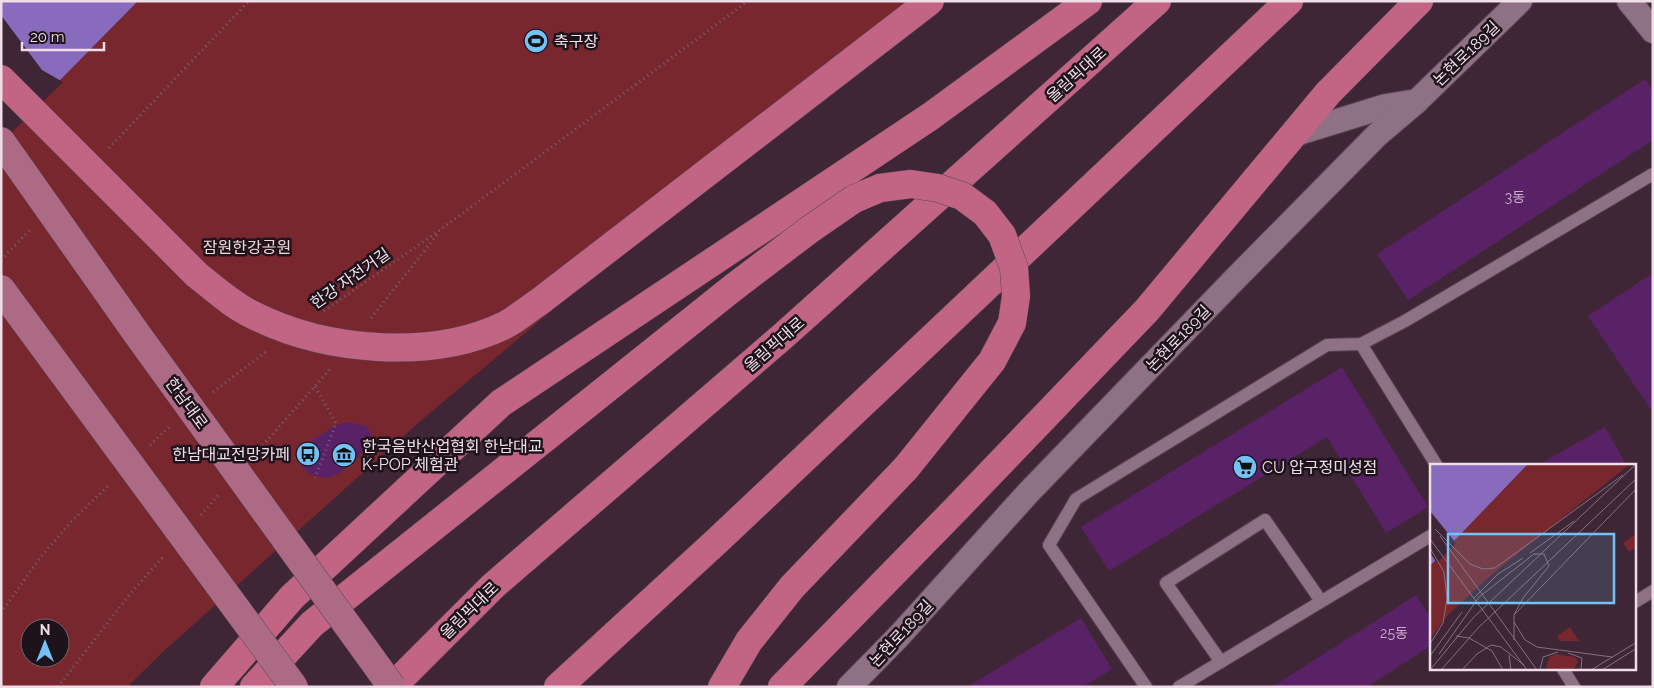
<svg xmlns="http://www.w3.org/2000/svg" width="1654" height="688" font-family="Raleway,'Noto Sans KR',sans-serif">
<rect width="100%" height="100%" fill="#3e2636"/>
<path fill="#78272e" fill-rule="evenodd" d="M138,1h782l-496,417 -259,232 -38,37h-126v-547zM30,628h30v30h-30z"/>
<path fill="#896bbd" d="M1,1h137l-137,139z"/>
<path fill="#3e2636" d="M1,15l41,55 21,12 -62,61z"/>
<g fill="#592267">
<path d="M1645,79l8,12v49l-245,160 -31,-46z"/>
<path d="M1653,273v140l-65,-97z"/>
<path d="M1342,367l86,140 -42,26 -59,-96 -218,134 -28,-44z"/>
<path d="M347,422l19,4 6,9 -13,21 -15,14 -15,8 -18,-3 -10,-9v-13l10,-12 23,-15z"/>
<path d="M1605,427l22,39h-91z"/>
<path d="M1416,595l16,25v25l-65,42h-95z"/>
<path d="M1081,618l31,51 -29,18h-116z"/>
</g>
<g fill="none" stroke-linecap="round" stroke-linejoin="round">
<g stroke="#594452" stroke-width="14">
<g id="lane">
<path d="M1361,344l76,122"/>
<path d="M1635,602l18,-11"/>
<path d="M1221,662l-55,-79 99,-63 56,81"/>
<path d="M1563,669l11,18"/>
<path d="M1146,687l-97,-142 27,-46 251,-154 34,-1 44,-23 248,-147"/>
<path d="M1179,687l253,-152"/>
</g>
</g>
<g stroke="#594452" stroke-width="26">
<g id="street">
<path d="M1629,1l24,30"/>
<path d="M1292,135l94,-29 31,-5"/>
<path d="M849,687l50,-51 129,-143 205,-212 144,-146 40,-34 103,-100"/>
</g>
</g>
<g stroke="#594452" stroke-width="29">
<g id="highway">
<path d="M214,687l78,-90 209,-194 430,-287 157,-115"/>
<path d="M254,687l58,-63 422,-337"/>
<path d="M392,687l101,-101 290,-250 374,-335"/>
<path d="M558,687l160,-147 571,-539"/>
<path d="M722,687l27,-46 43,-54 114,-119"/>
<path d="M782,687l175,-179 190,-198 181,-217 91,-92"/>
</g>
</g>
<g stroke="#786270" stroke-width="3" stroke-dasharray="1 4" stroke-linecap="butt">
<path d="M109,148l140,-147"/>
<path d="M1,260l29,-30"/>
<path d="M324,311l116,-81 308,-229"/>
<path d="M371,318l66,-83"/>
<path d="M315,387l21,36 -21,55"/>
<path d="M213,392l53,-40"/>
<path d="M150,445l19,-18"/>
<path d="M256,453l75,-85"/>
<path d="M201,515l19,-22"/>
<path d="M1,613l38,-54 30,-35 41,-40"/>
<path d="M58,687l72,-93 33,-37"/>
</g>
<use href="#lane" stroke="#8e7184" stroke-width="12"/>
<use href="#street" stroke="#8e7184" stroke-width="24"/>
<use href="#highway" stroke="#c26585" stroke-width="28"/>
<g stroke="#594452" stroke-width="29" stroke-linecap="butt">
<g id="primary-bridge">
<path d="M1,141l136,193 255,353"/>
<path d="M1,289l293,398"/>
</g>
</g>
<g stroke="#594452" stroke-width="29" stroke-linecap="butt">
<g id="highway-bridge">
<path d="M1,79l196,196c18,14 35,30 56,40 71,36 178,46 252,10 12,-6 23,-16 34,-23l391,-301"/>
<path d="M734,287l75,-57 45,-31 26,-11 31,-4 27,4 24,8 23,17 17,22 12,33 2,28 -4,27 -20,38 -86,107"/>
</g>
</g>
<use href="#primary-bridge" stroke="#ad6a85" stroke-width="28"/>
<use href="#highway-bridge" stroke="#c26585" stroke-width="28"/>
</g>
<defs>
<g id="stadium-disc" transform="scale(1.25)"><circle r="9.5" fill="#73c1f5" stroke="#1e131a"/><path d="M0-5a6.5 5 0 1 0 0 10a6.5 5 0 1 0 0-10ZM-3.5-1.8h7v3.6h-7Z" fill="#111"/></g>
<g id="bus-disc" transform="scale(1.25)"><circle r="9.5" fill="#73c1f5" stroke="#1e131a"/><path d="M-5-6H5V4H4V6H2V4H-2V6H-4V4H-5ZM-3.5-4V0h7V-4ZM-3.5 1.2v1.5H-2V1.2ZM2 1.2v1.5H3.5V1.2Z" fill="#111"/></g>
<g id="museum-disc" transform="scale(1.25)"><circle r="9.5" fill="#73c1f5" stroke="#1e131a"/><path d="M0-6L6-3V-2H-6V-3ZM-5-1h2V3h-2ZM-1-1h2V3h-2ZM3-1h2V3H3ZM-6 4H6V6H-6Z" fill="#111"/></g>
<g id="supermarket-disc" transform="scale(1.25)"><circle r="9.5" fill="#73c1f5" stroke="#1e131a"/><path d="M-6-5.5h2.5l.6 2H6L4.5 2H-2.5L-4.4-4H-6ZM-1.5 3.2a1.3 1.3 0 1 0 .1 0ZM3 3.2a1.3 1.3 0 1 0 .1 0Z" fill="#111"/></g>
</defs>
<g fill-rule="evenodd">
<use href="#stadium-disc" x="536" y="41"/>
<use href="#bus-disc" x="308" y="454"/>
<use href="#museum-disc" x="344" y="455"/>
<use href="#supermarket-disc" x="1245" y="467"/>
</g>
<g text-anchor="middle" stroke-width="5" stroke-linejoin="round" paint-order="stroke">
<g font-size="14" fill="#caafc8">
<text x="1515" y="202">3동</text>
<text x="1394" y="638">25동</text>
</g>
<g font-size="16" fill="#efdee8" stroke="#1e131a" text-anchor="start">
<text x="554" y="47">축구장</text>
<text x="362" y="452">한국음반산업협회 한남대교<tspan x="362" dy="18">K-POP 체험관</tspan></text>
<text x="290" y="460" text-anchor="end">한남대교전망카페</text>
<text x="1262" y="473">CU 압구정미성점</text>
</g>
<g font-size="16" fill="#efdee8" stroke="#1e131a">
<text transform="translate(1466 53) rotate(-44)" y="6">논현로189길</text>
<text transform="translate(1076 74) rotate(-42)" y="6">올림픽대로</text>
<text transform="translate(350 278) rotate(-35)" y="6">한강 자전거길</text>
<text transform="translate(1178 338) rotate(-46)" y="6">논현로189길</text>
<text transform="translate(774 344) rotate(-41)" y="6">올림픽대로</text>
<text transform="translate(187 403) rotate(54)" y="6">한남대로</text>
<text transform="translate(469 610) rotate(-44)" y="6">올림픽대로</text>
<text transform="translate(901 633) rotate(-47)" y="6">논현로189길</text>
</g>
<g font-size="16" fill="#f3d7d7" stroke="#1e131a">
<text x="247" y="253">잠원한강공원</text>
</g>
</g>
<g transform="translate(1430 464)">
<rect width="206" height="206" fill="#3e2636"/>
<path d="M98,0h102l-140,112 -42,39 -18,24v-73zM206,70v13l-7,5 -6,-9zM140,163l9,14h-19l-3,-5zM126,190l19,3 3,4 -4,8 -28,1 3,-13z" fill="#78272e"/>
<path d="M0,0h98l-98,102z" fill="#896bbd"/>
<path d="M0,47l26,32 -19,20 -7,-10z" fill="#3e2636"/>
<path fill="none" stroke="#896bbd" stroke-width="2.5" d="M51,0l18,11 -4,-11"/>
<path fill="none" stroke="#85707d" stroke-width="1" d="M5,65l35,35 13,5 12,-1 128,-93M10,72l97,134M0,75l97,131M0,84l14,24 3,27 -4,24 -13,21M100,89l44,-32M44,134l24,-24 25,-16M84,158l11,18 12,7 75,10M26,172l13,2 23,13 11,19M84,176v-25l123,-127M138,189l14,5 -1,12M9,190l40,-57 55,-43h10l5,12 -26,32 -9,17M79,191l2,15M0,192l32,-44M0,206l43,-52 163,-154M11,206l38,-43 158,-149M32,206l15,-16 14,-9 10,2 23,18M110,206l3,-13 15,-5M161,206l46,-28M172,206l35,-22"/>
<path fill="#73c1f5" fill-opacity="0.15" stroke="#73c1f5" stroke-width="2.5" d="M18,70h166v69h-166z"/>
<rect width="206" height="206" fill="none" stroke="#efdee8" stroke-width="2.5"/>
</g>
<rect width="1654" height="688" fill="none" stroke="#efdee8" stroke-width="5"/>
<g transform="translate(45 643)"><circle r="24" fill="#1e131a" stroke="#72646c"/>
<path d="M0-4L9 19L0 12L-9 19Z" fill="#73c1f5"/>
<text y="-8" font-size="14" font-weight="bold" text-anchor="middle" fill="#efdee8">N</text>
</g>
<path d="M22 42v8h82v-8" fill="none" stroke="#efdee8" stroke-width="2.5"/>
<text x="30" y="42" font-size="15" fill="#efdee8" stroke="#1e131a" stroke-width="4" paint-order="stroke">20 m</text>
</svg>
